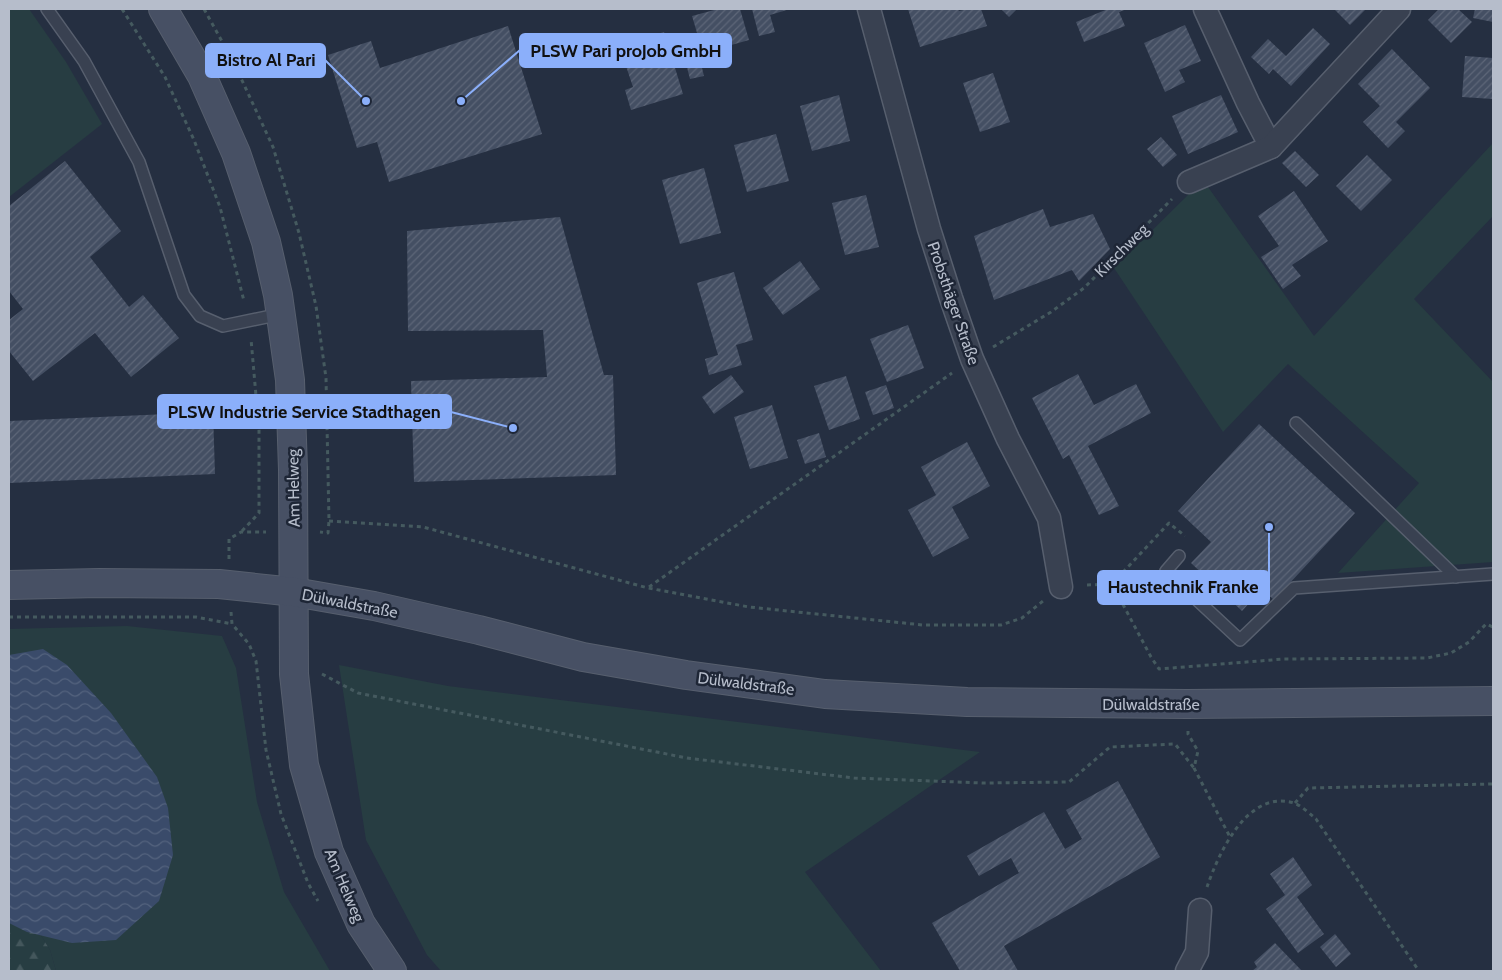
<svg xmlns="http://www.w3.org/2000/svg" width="1502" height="980" font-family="Cabin,sans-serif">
<defs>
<pattern id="forest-firs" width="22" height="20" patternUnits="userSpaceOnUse" patternTransform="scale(1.25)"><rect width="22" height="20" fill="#273d42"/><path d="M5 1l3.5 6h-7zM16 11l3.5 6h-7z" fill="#44575c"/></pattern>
<pattern id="water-waves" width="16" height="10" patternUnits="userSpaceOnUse" patternTransform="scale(1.25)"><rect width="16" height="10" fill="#3a4b6a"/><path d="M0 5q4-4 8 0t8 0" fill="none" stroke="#54637e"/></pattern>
<pattern id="building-hatch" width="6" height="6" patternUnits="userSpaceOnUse" patternTransform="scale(1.25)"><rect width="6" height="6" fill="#444f63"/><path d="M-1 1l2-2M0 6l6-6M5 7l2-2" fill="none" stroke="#5d6678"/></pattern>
</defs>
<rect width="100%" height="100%" fill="#252f41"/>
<g fill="#273d42">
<path d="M9,9h20l37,53 36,62 -93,73z"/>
<path d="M1493,143v73l-79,83 79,83v180l-155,11 81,-90 -131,-119 -65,68 -109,-164 77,-76 17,-5 106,149z"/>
<path d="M127,626l95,10 14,32 21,134 27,90 46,79h-274l-6,-21 -41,-66v-255z"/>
<path d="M339,665l109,21 532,66 -175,120 76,99h-440l-14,-16 -61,-115z"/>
</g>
<path fill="url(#forest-firs)" d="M9,884l41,66 6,21h-47z"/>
<path fill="url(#water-waves)" d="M43,649l24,16 44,48 46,64 11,31 5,47 -14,46 -43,39 -44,3 -45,-11 -18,-9v-268z"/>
<g fill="url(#building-hatch)">
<path d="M718,9h22l9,31 -46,13 -11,-37z"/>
<path d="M752,9h38l-20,6 5,17 -16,4z"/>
<path d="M908,9h50l1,2 9,-2h13l6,17 -67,21z"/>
<path d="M1001,9h16l-8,8z"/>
<path d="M1108,9h19l-8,3 6,14 -41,16 -8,-20z"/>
<path d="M1334,9h32l-16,16z"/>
<path d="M1439,9h19l14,13 -21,21 -23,-23z"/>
<path d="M1475,9h18v13l-20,-4z"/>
<path d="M1185,25l16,36 -22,9 6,12 -20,10 -21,-49z"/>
<path d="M508,26l34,108 -153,48 -12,-40 -20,6 -29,-93 43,-14 9,27z"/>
<path d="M1313,28l17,16 -39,42 -18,-17 -4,5 -18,-17 17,-18 18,17z"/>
<path d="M664,32l19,62 -52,16 -6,-20 8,-3 -7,-21 -7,2 -7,-21z"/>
<path d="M696,44l8,32 -14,3 -8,-31z"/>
<path d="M1392,49l38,39 -34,34 9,9 -17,17 -25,-26 17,-16 -22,-22z"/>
<path d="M1465,56l28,2v41l-31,-2z"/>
<path d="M993,73l17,49 -30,10 -17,-49z"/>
<path d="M839,95l11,46 -38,10 -12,-45z"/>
<path d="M1221,95l17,37 -50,22 -16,-38z"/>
<path d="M776,134l13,47 -42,11 -13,-47z"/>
<path d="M1161,137l16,18 -14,12 -16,-18z"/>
<path d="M1295,151l24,24 -13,12 -24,-24z"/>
<path d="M1367,155l25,25 -31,31 -25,-25z"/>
<path d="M65,161l56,70 -31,26 39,50 14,-12 36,43 -48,39 -36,-44 -62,48 -24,-30v-31l14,-11 -14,-18v-85z"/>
<path d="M704,168l17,65 -41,11 -18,-64z"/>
<path d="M1294,191l34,50 -36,24 9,11 -18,13 -22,-32 18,-11 -21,-30z"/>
<path d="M866,195l13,52 -34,8 -13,-52z"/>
<path d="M1043,209l7,18 43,-13 17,35 -31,32 -7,-11 -78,30 -20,-64z"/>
<path d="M560,217l44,158h9l3,100 -202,7 -3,-101 136,-4 -4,-47 -135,1 -1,-100z"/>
<path d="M800,261l20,28 -37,26 -20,-27z"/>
<path d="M734,272l19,68 -17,5 6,20 -33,10 -4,-16 13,-4 -21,-72z"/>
<path d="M908,325l16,43 -37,14 -17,-43z"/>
<path d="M1078,374l16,31 42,-21 15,29 -63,33 31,60 -20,9 -30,-60 -6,4 -31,-61z"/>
<path d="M731,375l13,17 -30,22 -12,-17z"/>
<path d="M846,376l14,43 -31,11 -15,-44z"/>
<path d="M886,385l8,23 -21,7 -8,-23z"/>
<path d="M772,405l16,53 -38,11 -16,-52z"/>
<path d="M213,412l2,62 -206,9v-62z"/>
<path d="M1259,424l96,89 -81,87 -12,-11 -20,22 -51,-48 20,-21 -33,-31z"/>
<path d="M819,433l7,24 -21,7 -8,-24z"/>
<path d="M967,442l23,44 -38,21 17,31 -36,19 -25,-47 28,-15 -15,-28z"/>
<path d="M1118,781l42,76 -156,89 14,25h-58l-28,-48 87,-50 -8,-15 -32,18 -12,-20 77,-44 21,37 17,-10 -16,-29z"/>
<path d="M1293,857l19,28 -15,12 27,37 -26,19 -32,-44 19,-14 -15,-21z"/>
<path d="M1335,934l16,20 -15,13 -16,-20z"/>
<path d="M1275,943l27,28h-50l5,-4 -3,-5z"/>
</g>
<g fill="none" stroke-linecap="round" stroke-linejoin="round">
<g stroke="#575f6e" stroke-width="14">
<g id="lane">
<path d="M47,9l37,52 55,101 45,133 16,21 23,10 58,-12"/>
<path d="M1296,423l160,154"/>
<path d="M1179,556l-13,15 74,69 54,-52 199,-14"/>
</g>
</g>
<g stroke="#575f6e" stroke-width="25">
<g id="street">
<path d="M869,9l60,220 22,69 21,61 36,80 41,79 12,69"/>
<path d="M1205,9l43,94 23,44"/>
<path d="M1189,182l82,-35 128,-138"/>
<path d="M1187,971l10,-19 3,-42"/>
</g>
</g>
<g stroke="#575f6e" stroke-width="30">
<g id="secondary">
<path d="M163,9l39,67 34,77 30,89 12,53 12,85 3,90 1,204 10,91 25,87 32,72 31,47"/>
<path d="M9,585l90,-2 120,1 75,8 80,14 105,24 104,27 103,18 139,19 142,8 220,2 306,-3"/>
</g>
</g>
<g stroke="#455a5f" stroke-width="3" stroke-dasharray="4 4" stroke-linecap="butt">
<path d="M122,9l43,68 29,63 26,67 24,94"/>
<path d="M204,9l29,52 40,86 26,86 17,73 10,72 3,143 -1,12 -8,-1"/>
<path d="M993,347l58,-35 33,-24 88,-89"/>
<path d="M329,521l94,6 225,61 101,19 174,18h78l21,-7 21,-17"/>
<path d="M242,531l17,-18v-83l-8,-91"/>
<path d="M229,559v-20l12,-7h25"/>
<path d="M1112,584l57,-61 16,13"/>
<path d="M1087,585l25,-1 39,73 8,12 125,-10 143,-1 24,-5 18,-11 17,-18 7,3"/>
<path d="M649,587l303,-214"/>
<path d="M231,612l1,12 17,20 7,17 10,89 15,64 27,69 10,18"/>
<path d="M9,617h187l36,7"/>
<path d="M322,674l36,19 329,65 167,20 129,5 86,-1 41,-35 65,-3 19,24"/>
<path d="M1188,731v3l10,17 -4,17 36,69"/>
<path d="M1295,803l13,-15 185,-4"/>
<path d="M1207,887c12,-35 41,-98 87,-84 8,3 16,11 22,16l103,152"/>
</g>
<use href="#lane" stroke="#394151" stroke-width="11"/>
<use href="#street" stroke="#394151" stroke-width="22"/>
<use href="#secondary" stroke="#475064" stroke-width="28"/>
</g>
<g text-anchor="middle" stroke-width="5" stroke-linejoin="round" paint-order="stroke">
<g font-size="16" fill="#b6bdcb" stroke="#1e2636">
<text transform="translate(1121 250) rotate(-45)" y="6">Kirschweg</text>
<text transform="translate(954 303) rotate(71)" y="6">Probsthäger Straße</text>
<text transform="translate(293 488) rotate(-91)" y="6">Am Helweg</text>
<text transform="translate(350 603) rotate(11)" y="6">Dülwaldstraße</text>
<text transform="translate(746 683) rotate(7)" y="6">Dülwaldstraße</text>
<text x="1151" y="710">Dülwaldstraße</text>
<text transform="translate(345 885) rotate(67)" y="6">Am Helweg</text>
</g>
</g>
<path fill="none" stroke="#8baffa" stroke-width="2" d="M461 101L520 50M366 101L325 60M513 428L451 412M1269 527L1269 587"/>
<g fill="#8baffa" stroke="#1e2636" stroke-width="2">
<circle cx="461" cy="101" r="5"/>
<circle cx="366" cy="101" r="5"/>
<circle cx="513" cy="428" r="5"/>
<circle cx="1269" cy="527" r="5"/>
</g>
<g fill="#8baffa" stroke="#8baffa" stroke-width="2">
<rect x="520" y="34" width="211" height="33" rx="5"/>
<rect x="206" y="44" width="119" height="33" rx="5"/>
<rect x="158" y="395" width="293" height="33" rx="5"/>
<rect x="1098" y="571" width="171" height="33" rx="5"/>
</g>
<g font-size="18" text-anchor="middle" font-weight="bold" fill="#111">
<text x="626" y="57">PLSW Pari proJob GmbH</text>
<text x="266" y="66">Bistro Al Pari</text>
<text x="304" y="418">PLSW Industrie Service Stadthagen</text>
<text x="1183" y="593">Haustechnik Franke</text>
</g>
<rect width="1502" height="980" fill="none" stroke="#b6bdcb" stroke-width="20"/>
</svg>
